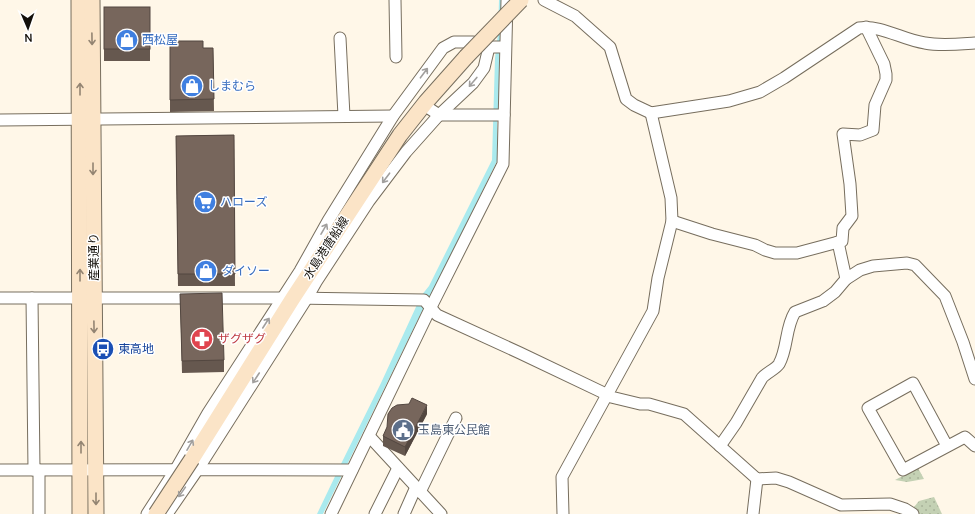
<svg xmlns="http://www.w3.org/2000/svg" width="975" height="514" font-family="Manrope,'Noto Sans JP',sans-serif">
<defs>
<pattern id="park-dots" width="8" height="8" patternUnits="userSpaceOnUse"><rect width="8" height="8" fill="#c4d1b4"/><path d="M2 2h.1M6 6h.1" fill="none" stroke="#a8b299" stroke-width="1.8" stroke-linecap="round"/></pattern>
</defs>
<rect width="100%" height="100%" fill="#fff7e8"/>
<g fill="url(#park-dots)">
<path d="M918,468l6,11 -17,3 -12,-2z"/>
<path d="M934,497l8,17h-27l-1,-7 5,-6z"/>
</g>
<path fill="#aaeaee" d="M499,0h4l-4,111 -2,8 1,40 -63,129 -11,19 -101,207h-6l23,-48 41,-83 40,-87 8,-10 63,-126 3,-102 3,-24z"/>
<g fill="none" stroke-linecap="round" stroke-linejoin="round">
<g stroke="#776e5e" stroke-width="13">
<g id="street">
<path d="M395,0l1,57"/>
<path d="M544,0l31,16 35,31 16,52 8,6 17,8 78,-12 31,-9 24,-14 75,-50c24,-3 43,12 66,15 16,3 34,1 50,0"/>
<path d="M340,38l4,78"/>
<path d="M430,109l9,6h65"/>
<path d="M0,120l393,-4"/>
<path d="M672,221l40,13 43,11 10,5 10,3h22l45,-12 1,-13 9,-12 -2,-32 -7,-50 17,1 13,-5 2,-25 11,-25v-6l-2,-10 -18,-37"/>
<path d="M838,242l8,37 14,-9 13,-4 34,-3 8,2 30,31 18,46 12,37"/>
<path d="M0,298h293l131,2 13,15 83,38 86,41 5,3 29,7h9l35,10 73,65 19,-1 13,4 52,23 49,-1 15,5 8,5"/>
<path d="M32,298l2,172"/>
<path d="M369,436l72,78"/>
<path d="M720,446l16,-23 26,-45c4,-5 14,-9 17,-14 9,-16 6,-36 16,-52l28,-11 12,-9 11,-13"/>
<path d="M947,446l-34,-63 -45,25 35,62 62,-33 10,9"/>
<path d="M0,470c117,0 235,-1 352,0"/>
<path d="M420,492l36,-74"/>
<path d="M39,514v-44"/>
<path d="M147,514l29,-45 32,-56 92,-142 28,-50 65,-105 50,-68 11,-6h19l16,5h16"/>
<path d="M167,514l31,-45 109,-171 9,-16 53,-81 37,-49 33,-37 34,-32 11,-15 5,-21"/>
<path d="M331,514l100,-207 72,-143 4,-164"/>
<path d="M375,514l23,-46"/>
<path d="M404,514l12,-27"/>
<path d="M563,514l-1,-37 91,-166 5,-33 14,-57 -1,-23 -20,-85"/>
<path d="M753,514l4,-35"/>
</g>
</g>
<g stroke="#776e5e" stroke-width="17">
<g id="secondary">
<path d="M79,0l1,514"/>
<path d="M92,0l4,514"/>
<path d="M192,459l101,-161 107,-163 26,-33 40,-45"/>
</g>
</g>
<use href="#street" stroke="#fff" stroke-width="11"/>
<use href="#secondary" stroke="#fbe4c7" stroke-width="15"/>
<g stroke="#776e5e" stroke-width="17" stroke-linecap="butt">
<g id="secondary-bridge">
<path d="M466,57l55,-57"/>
<path d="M156,514l36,-55"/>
</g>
</g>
<use href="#secondary-bridge" stroke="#fbe4c7" stroke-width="15"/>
</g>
<g fill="#66584f">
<rect x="104" y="7" width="46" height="54"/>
<path d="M170,41l33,7h10l1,63 -44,1z"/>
<path d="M234,135l1,151h-57l-2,-150z"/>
<path d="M180,294l44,66v12l-42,1z"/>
<path d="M427,414l-22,42 -22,-10v-10z"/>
</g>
<path fill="#534740" d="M427,405v9l-22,42v-9z"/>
<g fill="#77665c" stroke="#534740">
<rect x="104" y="7" width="46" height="42"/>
<path d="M170,41h33v7h10l1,51 -44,1z"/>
<path d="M234,135l1,139h-57l-2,-138z"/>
<path d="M222,293l2,67 -42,1 -2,-67z"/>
<path d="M412,398l15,7 -22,42 -22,-11 4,-9 1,-13 4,-6 5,-3 12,-1z"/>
</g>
<defs><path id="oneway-shaft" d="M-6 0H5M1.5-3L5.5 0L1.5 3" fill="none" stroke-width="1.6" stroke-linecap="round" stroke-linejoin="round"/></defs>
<g stroke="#938472">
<use href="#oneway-shaft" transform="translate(92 39) rotate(89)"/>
<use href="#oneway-shaft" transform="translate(80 89) rotate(-90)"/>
<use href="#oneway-shaft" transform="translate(93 169) rotate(90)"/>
<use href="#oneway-shaft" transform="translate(80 275) rotate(-90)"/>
<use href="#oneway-shaft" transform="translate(94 327) rotate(89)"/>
<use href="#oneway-shaft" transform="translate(81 447) rotate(-90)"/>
<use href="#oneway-shaft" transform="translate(96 499) rotate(90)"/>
</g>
<g stroke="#a19f9d">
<use href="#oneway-shaft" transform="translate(424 73) rotate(-53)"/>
<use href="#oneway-shaft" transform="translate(473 82) rotate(130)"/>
<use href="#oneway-shaft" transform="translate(386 178) rotate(127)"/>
<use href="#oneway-shaft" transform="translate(324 229) rotate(-60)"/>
<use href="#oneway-shaft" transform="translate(266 323) rotate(-57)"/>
<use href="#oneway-shaft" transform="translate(256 378) rotate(123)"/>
<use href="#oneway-shaft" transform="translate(190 445) rotate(-60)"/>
<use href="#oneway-shaft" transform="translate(182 492) rotate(125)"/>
</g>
<defs>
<g id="shop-disc" transform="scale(1.15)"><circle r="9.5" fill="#3f7fe0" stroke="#fff"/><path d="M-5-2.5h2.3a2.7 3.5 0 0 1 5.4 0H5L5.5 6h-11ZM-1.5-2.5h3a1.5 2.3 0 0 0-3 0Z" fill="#fff"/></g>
<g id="supermarket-disc" transform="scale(1.15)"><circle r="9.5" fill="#3f7fe0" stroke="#fff"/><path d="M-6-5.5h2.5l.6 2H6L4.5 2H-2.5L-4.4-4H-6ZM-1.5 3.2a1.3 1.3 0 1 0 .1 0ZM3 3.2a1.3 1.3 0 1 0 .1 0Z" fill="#fff"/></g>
<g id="pharmacy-disc" transform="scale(1.15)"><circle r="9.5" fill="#e0444e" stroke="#fff"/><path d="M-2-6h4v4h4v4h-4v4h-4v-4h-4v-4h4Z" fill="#fff"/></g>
<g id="bus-disc" transform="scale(1.15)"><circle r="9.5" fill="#1a4fb4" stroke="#fff"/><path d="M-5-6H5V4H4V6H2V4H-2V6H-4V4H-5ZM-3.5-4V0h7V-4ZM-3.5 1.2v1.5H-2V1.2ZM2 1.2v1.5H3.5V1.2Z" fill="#fff"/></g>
<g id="civic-disc" transform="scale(1.15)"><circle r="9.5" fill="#5c6f8a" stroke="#fff"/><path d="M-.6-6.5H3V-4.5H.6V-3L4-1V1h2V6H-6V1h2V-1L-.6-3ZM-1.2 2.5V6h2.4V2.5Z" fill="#fff"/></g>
</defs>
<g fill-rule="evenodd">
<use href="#shop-disc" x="127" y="40"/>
<use href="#shop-disc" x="192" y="86"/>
<use href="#supermarket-disc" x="205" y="202"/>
<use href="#shop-disc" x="206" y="271"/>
<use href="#pharmacy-disc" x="202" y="339"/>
<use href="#bus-disc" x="103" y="349"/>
<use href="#civic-disc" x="403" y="430"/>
</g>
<g text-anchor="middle" stroke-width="3" stroke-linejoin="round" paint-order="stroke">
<g font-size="12" fill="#366cbe" stroke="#fff" text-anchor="start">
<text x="142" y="44">西松屋</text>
<text x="208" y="90">しまむら</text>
<text x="220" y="206">ハローズ</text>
<text x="222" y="275">ダイソー</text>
</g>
<g font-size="12" fill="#130f09" stroke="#fff">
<text transform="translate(326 248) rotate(-57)" y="4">水島港唐船線</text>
<text transform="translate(94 257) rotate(-90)" y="4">産業通り</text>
</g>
<g font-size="12" fill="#be3a42" stroke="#fff" text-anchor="start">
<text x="218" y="343">ザグザグ</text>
</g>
<g font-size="12" fill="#164399" stroke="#fff" text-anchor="start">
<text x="118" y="353">東高地</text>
</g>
<g font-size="12" fill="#4e5e75" stroke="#fff" text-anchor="start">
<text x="418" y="434">玉島東公民館</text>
</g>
</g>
<g transform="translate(28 28) rotate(178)" stroke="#ffffff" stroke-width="3" paint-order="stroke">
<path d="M0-3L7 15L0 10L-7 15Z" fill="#130f09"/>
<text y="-6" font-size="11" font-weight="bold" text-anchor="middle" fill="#130f09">N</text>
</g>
</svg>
